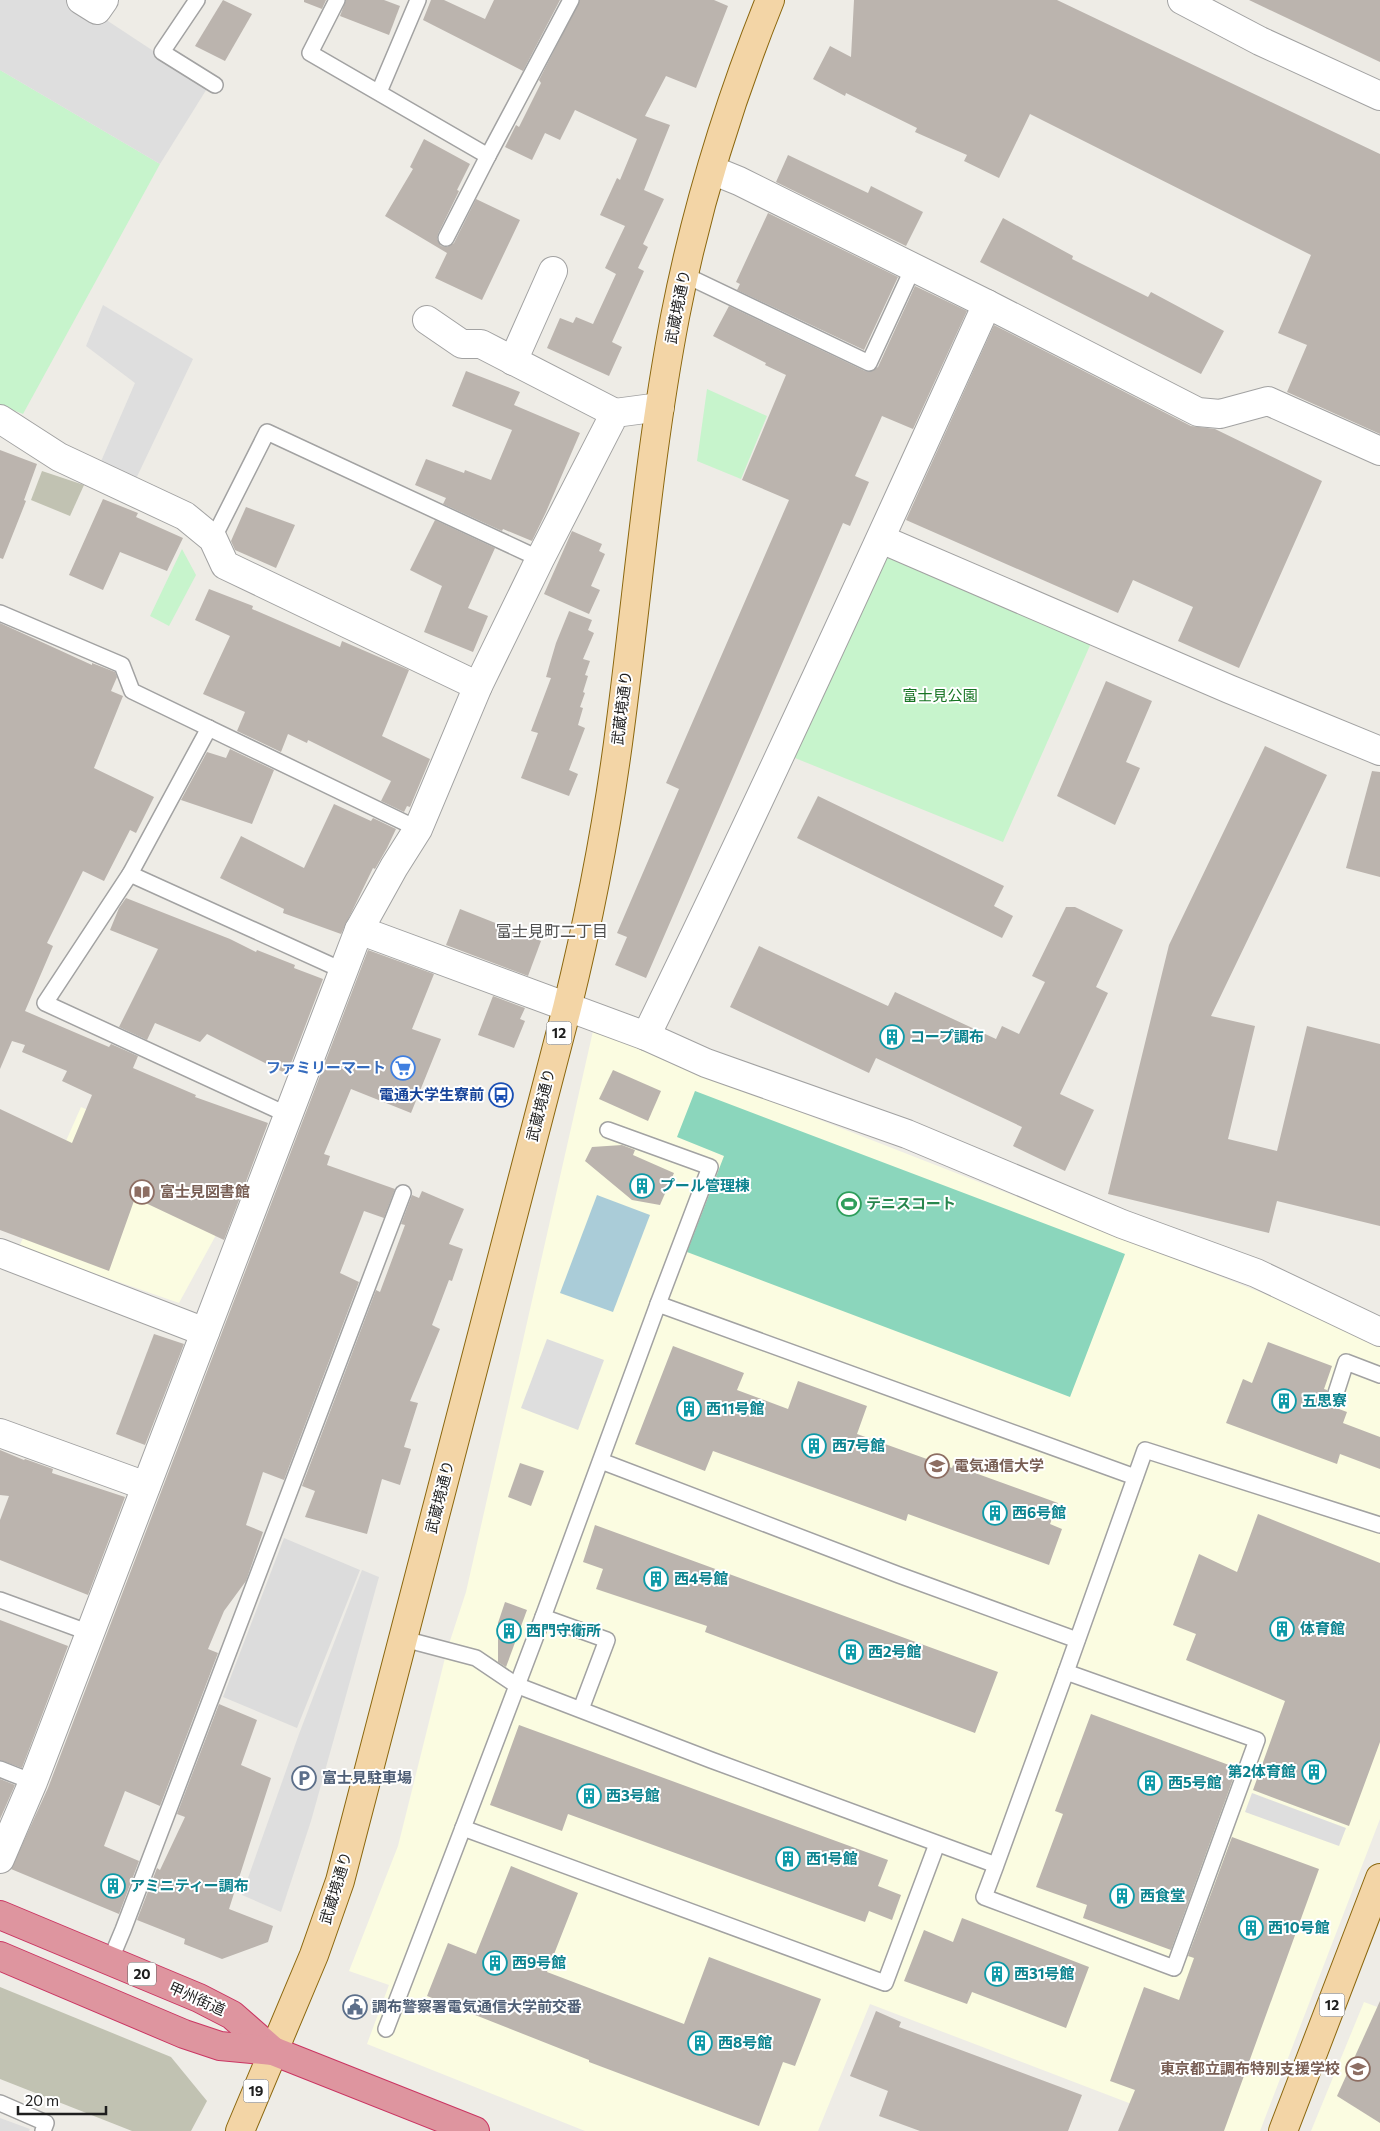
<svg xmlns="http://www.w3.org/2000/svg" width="1380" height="2131" font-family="Commissioner,'Noto Sans JP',sans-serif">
<rect width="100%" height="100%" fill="#eeece6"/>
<path fill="#dcdcdc" d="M284,1538l76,32 -63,158 -74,-31z"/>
<g fill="#fbfce1">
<path d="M593,1031l787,308v480l-120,312h-58l-332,-127 -52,127h-233l-218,-87 22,-59 -40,-14 49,-125 49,-196 19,-58z"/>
<path d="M81,1107l165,73 -67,123 -160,-56z"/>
<path d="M1364,2002l16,6v123h-69z"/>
</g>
<g fill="#c1c2b2">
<path d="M42,471l42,14 -14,31 -39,-16z"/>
<path d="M0,1987l171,70 36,44 -16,30h-59l-132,-52z"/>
</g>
<g fill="#c7f4cc">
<path d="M0,70l160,94 -137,250 -23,-9z"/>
<path d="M707,389l60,27 -26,63 -44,-18z"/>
<path d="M879,546l213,95 -89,201 -213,-86z"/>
<path d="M182,549l14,26 -27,51 -19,-10z"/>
</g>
<path fill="#8bd6bc" d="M695,1091l430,163 -55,143 -383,-145 37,-96 -47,-19z"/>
<g fill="#dedede">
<path d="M0,0h76l132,87 -48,77 -160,-94z"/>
<path d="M103,305l90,54 -60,126 -34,-19 36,-83 -49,-37z"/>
<path d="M547,1339l57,21 -26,70 -57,-22z"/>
<path d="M362,1570l17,7 -68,244 -30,91 -39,-17 57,-161z"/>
<path d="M1252,1793l94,35 -7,18 -94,-34z"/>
<path d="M0,2118l30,11 -1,2h-29z"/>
</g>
<path fill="#aaccd8" d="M597,1195l53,20 -37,97 -53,-19z"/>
<g fill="#bbb4ae">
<path d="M223,0l29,14 -27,47 -30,-15z"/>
<path d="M304,0h22l-4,9 -18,-7z"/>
<path d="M346,0h38l16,6 -11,29 -49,-19z"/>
<path d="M431,0h13l41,19 9,-19h66l-37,71 -100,-51z"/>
<path d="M580,0h134l14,6 -32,82 -30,-12 -21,40 25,9 -26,65 20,9 -21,45 5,3 -10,21 6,3 -32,71 10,5 -13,29 -62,-28 13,-30 13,5 3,-6 17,7 23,-50 -11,-6 20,-42 -25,-11 17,-37 3,2 17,-41 -62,-29 -15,30 -15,-7 -13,27 -27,-13 11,-22 3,2 22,-44 -2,-3z"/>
<path d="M854,0h203l323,154v280l-93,-42 20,-47 -29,-12 33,-78 -281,-141 -31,64 -35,-17 3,-6 -52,-23 2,-4 -71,-35 -1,3 -32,-17 17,-33 21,11z"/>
<path d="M1249,0h131v62z"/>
<path d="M424,139l46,25 -13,26 2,1 -21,43 -1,5 4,7 6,1 7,-4 22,-44 44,21 -38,80 -47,-22 12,-25 -62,-37 28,-47 -3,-2z"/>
<path d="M788,155l80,38 3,-7 52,26 -17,34 -130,-64z"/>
<path d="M768,213l130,64 -34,73 -127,-60 3,-6 -4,-2z"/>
<path d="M1003,218l70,38 -1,3 76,38 3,-5 73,39 -23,43 -221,-112z"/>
<path d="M915,286l52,25 -54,118 -31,-13 -27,60 14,6 -19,44 -7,-3 -197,455 -31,-13 12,-28 -10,-4 62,-144 -13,-6 123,-283 -47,-20 44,-105 -21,-10 1,-2 -53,-27 16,-30 136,65 5,1 8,-5z"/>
<path d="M994,325l197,101 24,3 107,52 -83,187 -61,-27 15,-34 -60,-27 -15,33 -212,-93z"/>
<path d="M466,371l54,21 -6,13 66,28 -34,79 -14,29 -29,-12 -1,2 -59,-27 3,-6 -31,-13 11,-26 38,14 1,-3 26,10 21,-50 -60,-24z"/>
<path d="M0,450l37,14 -13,36 2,1 -23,58 -3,-1z"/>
<path d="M103,499l35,14 -2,4 47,21 -16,33 -47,-19 -17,38 -34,-15z"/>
<path d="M246,507l49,18 -19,43 -41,-18 -4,-9z"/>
<path d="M435,520l60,28 -27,60 20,8 -15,36 -49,-20 18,-46 -32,-16z"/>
<path d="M572,531l30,13 -3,7 6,3 -14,32 9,4 -11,24 -45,-20z"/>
<path d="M209,589l44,17 -1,3 88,38 2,-6 67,29 -27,66 48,23 -20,48 -3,-1 -3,6 -23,-11 10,-20 -83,-41 -1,3 -19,-9 -7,18 -44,-21 8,-19 -42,-18 27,-58 -35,-16z"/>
<path d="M569,611l23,9 -4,10 6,3 -11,26 7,2 -5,14 3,1 -5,16 2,1 -5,14 3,1 -5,17 7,3 -16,42 9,4 -9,22 -48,-18 17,-45 -7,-2 20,-53 -5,-1 10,-34z"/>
<path d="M0,623l92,42v-2l23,9 2,5 -6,14 12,5 -29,72 60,29 -18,36 -6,-3 -26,51 -21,-10 -36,72 6,3 -28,65 84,36 2,-3 27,12 -5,12 63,27 -1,2 73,26 -44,117 -89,-42 -26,73 -109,-41v-121l72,34 20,-48 -30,-14 5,-10 -45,-19 3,-7 -13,-4 -12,28z"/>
<path d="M1106,681l46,20 -26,61 14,6 -25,57 -58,-29z"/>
<path d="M1265,746l62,29 -116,241 44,10 -27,113 49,12 30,-125 73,18v182l-103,-25 -8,32 -161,-39 61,-249z"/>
<path d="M230,749l44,21 -22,54 -71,-24 26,-48 19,6z"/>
<path d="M1372,771l8,1v105l-34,-9z"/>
<path d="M818,796l186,90 -10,20 19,10 -11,22 -205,-100z"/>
<path d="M334,804l37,17 2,-3 23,11 -9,19 -12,21 -2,-1 -32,66 -58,-21 1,-4 -64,-31 21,-42 63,32z"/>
<path d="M126,898l104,41 26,13 1,-2 38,15 -1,3 29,11 -36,95 -80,-40 -7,8 -45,-19 -8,17 -28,-13 39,-78 -48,-19 9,-22z"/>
<path d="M1066,907h9l48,23 -27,57 12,6 -48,101 34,16 -29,61 -52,-25 9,-19 -146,-69 -7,15 -139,-66 29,-61 129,60 7,-14 101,47 6,-13 17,8 26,-52 -13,-6z"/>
<path d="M460,909l81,32 -13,35 -82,-31z"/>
<path d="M368,950l66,24 -22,55 29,10 -30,74 -60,-24 -27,65 6,2 -3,9 68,24 -11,29 -20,-7 -24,62 19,9 -75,198 -21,-8 -17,53 17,7 -17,49 -22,30 -16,38 10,4 -58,153 -35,-15 -21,55 35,15 -20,53 -108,-45 37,-81z"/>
<path d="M493,996l32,12 -5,11 5,2 -11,27 -36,-13z"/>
<path d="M613,1070l48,21 -13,30 -49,-22z"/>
<path d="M622,1145l13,5 -2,5 41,18 -14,32 -28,-5 -47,-39 7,-14z"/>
<path d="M422,1191l42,18 -15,35 14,5 -11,32 -3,-1 -17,45 8,4 -30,72 8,2 -14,44 7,2 -11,36 -18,-6 -15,55 -62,-17 10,-26 -13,-5 74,-196 4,2 25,-67 -4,-1 11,-29 7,3z"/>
<path d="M154,1334l30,10 -39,101 -29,-11z"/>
<path d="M1268,1342l64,24 -8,23 3,1v5l6,7 -2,4 16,6 -4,11 37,14v32l-40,-15 -3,10 -111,-41 17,-44 9,4z"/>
<path d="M673,1346l71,27 -7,17 51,19 10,-28 69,25 -10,28 95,34 1,-3 105,38 -8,21 12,5 -13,36 -141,-51 -2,7 -193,-70 -8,20 -70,-27z"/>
<path d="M0,1450l24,10 1,-1 28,10 -1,4 73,24 -37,98 -88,-35v-40l9,-24 -9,-1z"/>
<path d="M520,1463l24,8 -13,35 -23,-9z"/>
<path d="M1258,1514l122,49v179l-31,84 -96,-36 32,-89 -99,-41 10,-26 -23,-9 26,-71 38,18z"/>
<path d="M595,1525l403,147 -23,61 -270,-101 2,-6 -111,-37 7,-20 -20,-7z"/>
<path d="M505,1602l22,8 -21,57 -8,-5v-39z"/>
<path d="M0,1620l68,26 -46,122 -22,-8z"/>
<path d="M219,1704l38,16 -16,45 30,13 -42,131 44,17 -5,16 -46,17 -38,-15 1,-5 -48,-19 20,-52 3,2 25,-53 -8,-3z"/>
<path d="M1091,1714l146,54 -66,182 -88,-32 4,-13 -51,-18 27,-73 -8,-3z"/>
<path d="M519,1725l369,135 -10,26 23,9 -9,25 -23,-9 -4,11 -297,-108 -6,17 -72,-26z"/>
<path d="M0,1779l15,6 -15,34z"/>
<path d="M1232,1837l87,32 -95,262h-106l17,-41 -25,-9 34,-94 35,13 15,-42 -6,-2z"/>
<path d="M511,1866l67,27 -31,79 137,52 25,-67 112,42 -26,67 -12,-4 -24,64 -170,-64v-2l-162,-64 21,-53 28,11z"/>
<path d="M962,1918l127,49 -23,61 -94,-36 -5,12 -63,-23 20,-51 29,12z"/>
<path d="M1380,2001v122l-43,-27z"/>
<path d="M876,2011l25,11 -2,5 183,68 -14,36h-148l-41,-15 9,-25 -38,-15z"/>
</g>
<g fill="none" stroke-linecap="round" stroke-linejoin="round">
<g stroke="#a2a2a2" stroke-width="18">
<g id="lane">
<path d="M197,0l-35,52 53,33"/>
<path d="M337,0l-27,53 178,103 83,-156"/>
<path d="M379,92l39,-92"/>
<path d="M446,238l42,-82"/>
<path d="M685,275l184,88 44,-95"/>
<path d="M213,539l54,-107 273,127"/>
<path d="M0,613l122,52 10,26 286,138"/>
<path d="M209,728l-79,146 -85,129 243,112"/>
<path d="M130,874l214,97"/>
<path d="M608,1130l102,37 -52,137"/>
<path d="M1336,1393l10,-31 34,13"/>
<path d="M601,1461l298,114 178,65"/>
<path d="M0,1600l90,33"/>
<path d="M543,1617l64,23 -26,69"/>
<path d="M404,1639l72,19 40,27 195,75 285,105 -12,32 190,71 83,-228 -191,-68 -70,193"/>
<path d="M1066,1672l79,-222 235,75"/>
<path d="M0,1769l33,13"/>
<path d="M937,1844l-52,139 -422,-155 80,-211 115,-313 477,173"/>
<path d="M110,1961l13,-31 280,-737"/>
<path d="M386,2029l77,-201"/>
<path d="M0,2103l46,20 -3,8"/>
</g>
</g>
<g stroke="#a2a2a2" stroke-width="30">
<g id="street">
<path d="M81,0l16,10 7,-10"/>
<path d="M1182,0l78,41 120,55"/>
<path d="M712,170l27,11 248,123 211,108 22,2 48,-13 112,50"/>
<path d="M427,320l35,24h19l134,69"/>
<path d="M513,361l40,-90"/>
<path d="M0,419l59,38 126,59 28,23 12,26 253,121"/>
<path d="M881,539l348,150 151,62"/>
<path d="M359,930l287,106 60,27 201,71 215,90 134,49 124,59"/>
<path d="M646,1036c118,-242 230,-487 341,-732"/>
<path d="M0,1253l205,79"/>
<path d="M0,1433l146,53"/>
<path d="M0,1859l33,-77 326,-852 35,-63 24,-38 60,-143 62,-127 75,-146 45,-6"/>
</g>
</g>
<g stroke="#8b670e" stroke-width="30">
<g id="primary">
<path d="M240,2131l74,-176 26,-74 227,-873c23,-93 41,-186 53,-280 18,-137 29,-275 55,-411 21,-108 54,-215 95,-317"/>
<path d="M1283,2131l97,-253"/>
</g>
</g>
<g stroke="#ca3562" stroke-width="30">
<g id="highway">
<path d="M0,1915l199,83 33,17 41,36"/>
<path d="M0,1956l184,78 36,12 53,5 202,80"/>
</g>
</g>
<use href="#lane" stroke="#fff" stroke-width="15"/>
<use href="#street" stroke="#fff" stroke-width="28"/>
<use href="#primary" stroke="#f3d5a6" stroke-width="28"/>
<use href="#highway" stroke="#de959f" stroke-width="28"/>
</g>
<defs>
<g id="building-ring" transform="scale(1.25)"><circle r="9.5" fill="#fff" stroke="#0f9aa8" stroke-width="1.5"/><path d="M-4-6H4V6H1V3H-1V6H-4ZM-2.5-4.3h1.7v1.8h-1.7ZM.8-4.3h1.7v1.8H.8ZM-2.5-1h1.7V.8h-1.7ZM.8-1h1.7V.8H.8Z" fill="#0f9aa8"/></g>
<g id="supermarket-ring" transform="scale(1.25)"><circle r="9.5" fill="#fff" stroke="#3f7fe0" stroke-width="1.5"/><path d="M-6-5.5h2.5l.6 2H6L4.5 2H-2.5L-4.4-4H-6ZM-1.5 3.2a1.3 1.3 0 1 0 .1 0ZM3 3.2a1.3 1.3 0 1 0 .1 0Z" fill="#3f7fe0"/></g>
<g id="bus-ring" transform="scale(1.25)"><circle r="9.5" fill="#fff" stroke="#1a4fb4" stroke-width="1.5"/><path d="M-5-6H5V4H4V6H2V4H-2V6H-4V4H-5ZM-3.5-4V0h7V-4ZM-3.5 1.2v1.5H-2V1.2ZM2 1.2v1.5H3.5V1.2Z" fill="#1a4fb4"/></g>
<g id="library-ring" transform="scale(1.25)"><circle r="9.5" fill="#fff" stroke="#8d6e63" stroke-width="1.5"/><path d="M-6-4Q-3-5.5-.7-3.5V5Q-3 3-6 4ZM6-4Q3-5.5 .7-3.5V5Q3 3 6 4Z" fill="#8d6e63"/></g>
<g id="stadium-ring" transform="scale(1.25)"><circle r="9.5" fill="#fff" stroke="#2e9e5b" stroke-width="1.5"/><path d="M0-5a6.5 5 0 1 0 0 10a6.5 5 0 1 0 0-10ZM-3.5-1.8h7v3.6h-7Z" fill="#2e9e5b"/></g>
<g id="university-ring" transform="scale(1.25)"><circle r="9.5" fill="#fff" stroke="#8d6e63" stroke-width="1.5"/><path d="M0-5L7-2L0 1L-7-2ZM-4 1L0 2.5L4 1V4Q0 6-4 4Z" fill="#8d6e63"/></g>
<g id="parking-ring" transform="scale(1.25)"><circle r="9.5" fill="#fff" stroke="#5c6f8a" stroke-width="1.5"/><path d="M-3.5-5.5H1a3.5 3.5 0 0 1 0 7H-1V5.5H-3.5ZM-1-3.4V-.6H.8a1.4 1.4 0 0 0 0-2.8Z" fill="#5c6f8a"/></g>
<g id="civic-ring" transform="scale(1.25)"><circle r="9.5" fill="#fff" stroke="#5c6f8a" stroke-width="1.5"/><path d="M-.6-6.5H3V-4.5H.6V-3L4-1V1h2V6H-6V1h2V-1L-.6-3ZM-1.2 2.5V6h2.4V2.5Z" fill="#5c6f8a"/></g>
<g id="school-ring" transform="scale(1.25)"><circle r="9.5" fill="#fff" stroke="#8d6e63" stroke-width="1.5"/><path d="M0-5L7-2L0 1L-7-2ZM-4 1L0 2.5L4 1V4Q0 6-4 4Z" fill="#8d6e63"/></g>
</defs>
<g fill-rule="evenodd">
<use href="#building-ring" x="892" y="1037"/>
<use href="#supermarket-ring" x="403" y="1068"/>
<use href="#bus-ring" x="501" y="1095"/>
<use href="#building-ring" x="642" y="1186"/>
<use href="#library-ring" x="142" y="1192"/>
<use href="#stadium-ring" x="849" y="1204"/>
<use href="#building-ring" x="1284" y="1401"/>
<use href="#building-ring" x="689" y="1409"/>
<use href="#building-ring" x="814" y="1446"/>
<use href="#university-ring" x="937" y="1466"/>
<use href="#building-ring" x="995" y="1513"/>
<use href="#building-ring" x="656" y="1579"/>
<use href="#building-ring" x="1282" y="1629"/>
<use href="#building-ring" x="509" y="1631"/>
<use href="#building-ring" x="851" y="1652"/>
<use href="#building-ring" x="1314" y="1772"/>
<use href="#parking-ring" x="304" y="1778"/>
<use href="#building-ring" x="1150" y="1783"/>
<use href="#building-ring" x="589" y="1796"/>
<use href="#building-ring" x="788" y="1859"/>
<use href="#building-ring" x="113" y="1886"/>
<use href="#building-ring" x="1122" y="1896"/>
<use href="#building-ring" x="1251" y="1928"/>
<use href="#building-ring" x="495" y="1963"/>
<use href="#building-ring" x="997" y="1974"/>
<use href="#civic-ring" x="355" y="2007"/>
<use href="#building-ring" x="700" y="2043"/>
<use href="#school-ring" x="1358" y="2069"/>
</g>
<g text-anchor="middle" stroke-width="4" stroke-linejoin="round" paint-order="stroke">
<g fill="#fff" stroke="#626262" stroke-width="1">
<rect x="546.5" y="1021.5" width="25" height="23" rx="4"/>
<rect x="128" y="1962.5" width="28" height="23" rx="4"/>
<rect x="1319.5" y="1993.5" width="25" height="23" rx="4"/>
<rect x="243.5" y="2079.5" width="25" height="23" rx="4"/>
</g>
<g font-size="14" font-weight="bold" fill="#1e1e1e">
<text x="559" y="1038">12</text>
<text x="142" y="1979">20</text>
<text x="1332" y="2010">12</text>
<text x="256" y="2096">19</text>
</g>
<g font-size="15" fill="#1e1e1e" stroke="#fff">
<text transform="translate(678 307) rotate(-79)" y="5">武蔵境通り</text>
<text transform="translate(622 708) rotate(-83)" y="5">武蔵境通り</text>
<text transform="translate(541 1105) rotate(-76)" y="5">武蔵境通り</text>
<text transform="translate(440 1497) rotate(-76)" y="5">武蔵境通り</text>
<text transform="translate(336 1888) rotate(-73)" y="5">武蔵境通り</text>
<text transform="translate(197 1999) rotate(24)" y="5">甲州街道</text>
</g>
<g font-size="15" fill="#167322" stroke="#fff">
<text x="940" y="701">富士見公園</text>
</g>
<g font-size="15" font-weight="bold" fill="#0d838f" stroke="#fff" text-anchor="start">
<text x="910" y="1042">コープ調布</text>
<text x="660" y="1191">プール管理棟</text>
<text x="1302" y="1406">五思寮</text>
<text x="706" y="1414">西11号館</text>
<text x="832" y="1451">西7号館</text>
<text x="1012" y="1518">西6号館</text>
<text x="674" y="1584">西4号館</text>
<text x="1300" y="1634">体育館</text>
<text x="526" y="1636">西門守衛所</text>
<text x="868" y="1657">西2号館</text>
<text x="1296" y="1777" text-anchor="end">第2体育館</text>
<text x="1168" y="1788">西5号館</text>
<text x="606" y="1801">西3号館</text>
<text x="806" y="1864">西1号館</text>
<text x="130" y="1891">アミニティー調布</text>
<text x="1140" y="1901">西食堂</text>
<text x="1268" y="1933">西10号館</text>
<text x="512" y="1968">西9号館</text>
<text x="1014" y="1979">西31号館</text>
<text x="718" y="2048">西8号館</text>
</g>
<g font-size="15" font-weight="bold" fill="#366cbe" stroke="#fff" text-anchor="end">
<text x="386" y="1073">ファミリーマート</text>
</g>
<g font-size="15" font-weight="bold" fill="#164399" stroke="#fff" text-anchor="end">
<text x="484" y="1100">電通大学生寮前</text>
</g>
<g font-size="15" font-weight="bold" fill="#785e54" stroke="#fff" text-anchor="start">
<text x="160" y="1197">富士見図書館</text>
<text x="954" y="1471">電気通信大学</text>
<text x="1340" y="2074" text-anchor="end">東京都立調布特別支援学校</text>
</g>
<g font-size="15" font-weight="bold" fill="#27864d" stroke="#fff" text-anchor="start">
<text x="866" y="1209">テニスコート</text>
</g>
<g font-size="15" font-weight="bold" fill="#4e5e75" stroke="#fff" text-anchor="start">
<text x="322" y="1783">富士見駐車場</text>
<text x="372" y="2012">調布警察署電気通信大学前交番</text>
</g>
<g font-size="16" fill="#515151" stroke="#fff">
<text x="552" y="937">富士見町二丁目</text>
</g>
</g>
<path d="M18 2106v8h88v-8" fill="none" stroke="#1e1e1e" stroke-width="2.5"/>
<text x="25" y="2106" font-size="15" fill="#1e1e1e" stroke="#ffffff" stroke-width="4" paint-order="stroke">20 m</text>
</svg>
